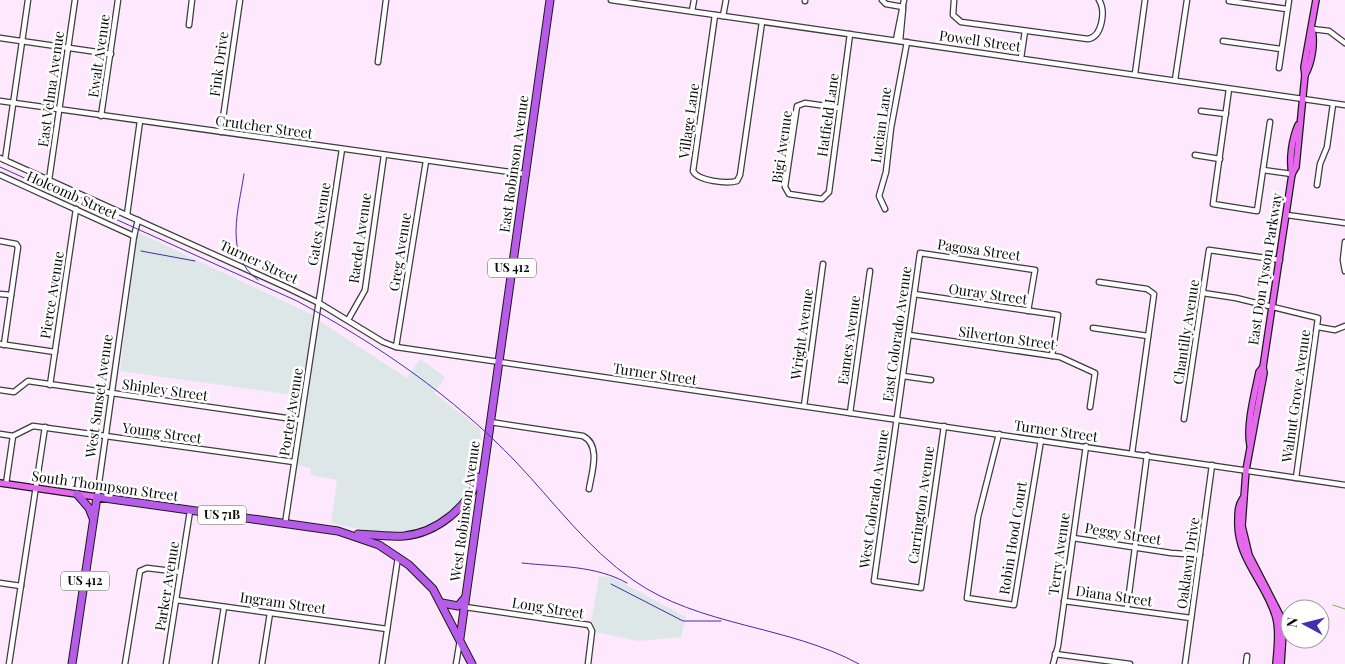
<svg xmlns="http://www.w3.org/2000/svg" width="1345" height="664" font-family="'Playfair Display',serif">
<rect width="100%" height="100%" fill="#fde8fd"/>
<g fill="#dee7e8">
<path d="M137,232l176,83 -12,81 -181,-25z"/>
<path d="M318,320l89,58 13,-19 25,18 -11,16 46,36 1,8 -3,26 -9,28 -19,21 -23,13 -20,6 -32,1 -44,-9 6,-43 -27,-5 1,-7 -15,-3z"/>
<path d="M599,576l13,1 74,40 -5,20 -43,4 -43,-9 -4,-9z"/>
</g>
<g fill="none" stroke-linecap="round" stroke-linejoin="round">
<path stroke="#74c13f" stroke-width="1" d="M1333,605l12,4"/>
<g stroke="#3d3d3d" stroke-width="7">
<g id="minor">
<path d="M611,0l734,105"/>
<path d="M805,0v1"/>
<path d="M882,0l4,4 17,3"/>
<path d="M954,0l-1,15 8,7 127,17c14,-2 18,-28 11,-39"/>
<path d="M1229,1l58,8"/>
<path d="M692,11l2,-11"/>
<path d="M715,15l-22,156c5,10 34,13 44,10l3,-6 22,-153"/>
<path d="M723,16l3,-16"/>
<path d="M189,25l3,-25"/>
<path d="M1312,29l17,2 16,12"/>
<path d="M0,38l111,16"/>
<path d="M896,40l8,-40"/>
<path d="M900,41l3,-32"/>
<path d="M1223,41l58,8"/>
<path d="M1021,58l4,-27"/>
<path d="M378,62l8,-62"/>
<path d="M1279,68l10,-68"/>
<path d="M1135,74l10,-74"/>
<path d="M1175,80l12,-80"/>
<path d="M1229,89l-16,115 44,7 13,-89"/>
<path d="M0,101l525,73"/>
<path d="M840,108l-35,-5 -8,3 -12,81 4,7 33,5 7,-7 21,-158"/>
<path d="M1201,111l25,3"/>
<path d="M101,116l17,-116"/>
<path d="M221,132l19,-132"/>
<path d="M1195,155l25,4"/>
<path d="M0,158l288,130 31,15 64,39 13,5 949,138"/>
<path d="M5,160l23,-160"/>
<path d="M1263,170l29,4"/>
<path d="M0,175l134,61"/>
<path d="M49,180l26,-180"/>
<path d="M1317,185l3,-21 7,-17 6,-43"/>
<path d="M885,209l-6,-13 7,-24 5,-44 16,-86"/>
<path d="M127,215l13,-94"/>
<path d="M1287,215l58,8"/>
<path d="M0,241l16,3 2,3 -14,98"/>
<path d="M1345,242l-2,18 2,11"/>
<path d="M1099,282l48,7 7,5 -22,159"/>
<path d="M1203,293l33,5 82,20 -22,160"/>
<path d="M0,294l11,1"/>
<path d="M914,294l144,21 -6,41"/>
<path d="M348,320l17,-30 19,-135"/>
<path d="M1318,327l17,3 10,-4"/>
<path d="M1093,328l55,8"/>
<path d="M909,335l151,22 35,16 -5,34"/>
<path d="M0,344l55,8"/>
<path d="M396,347l30,-186"/>
<path d="M903,376l28,4"/>
<path d="M50,385l26,-176"/>
<path d="M0,390l14,2 14,-11 272,39"/>
<path d="M804,406l19,-142"/>
<path d="M850,413l20,-142"/>
<path d="M1184,419l25,-169 71,10"/>
<path d="M490,422l93,14c18,9 9,36 6,53"/>
<path d="M944,426l-23,162 -47,-7 46,-328 115,17 -7,41"/>
<path d="M0,434l13,2 20,-10 261,36"/>
<path d="M999,434l-21,83 -11,81 47,7 27,-165"/>
<path d="M6,484l7,-48"/>
<path d="M97,497l37,-261 4,-16"/>
<path d="M285,524l57,-375"/>
<path d="M1073,538l98,15 29,2"/>
<path d="M0,583l21,3"/>
<path d="M176,600l211,29"/>
<path d="M1064,601l127,17"/>
<path d="M465,607l124,18 3,6 -4,33"/>
<path d="M1127,609l20,-154"/>
<path d="M1055,654l75,10"/>
<path d="M9,664l36,-237"/>
<path d="M125,664l15,-93 7,-3 33,4"/>
<path d="M166,664l24,-153"/>
<path d="M215,664l9,-57"/>
<path d="M262,664l8,-51"/>
<path d="M382,664l16,-107"/>
<path d="M456,664l4,-24"/>
<path d="M1053,664l5,-18 28,-200"/>
<path d="M1185,664l27,-199"/>
<path d="M1246,664l1,-8"/>
</g>
</g>
<g stroke="#1b1b1b" stroke-width="8">
<g id="major">
<path d="M1305,75c7,-12 10,-32 7,-46"/>
<path d="M1292,174c-3,-15 0,-35 6,-49"/>
<path d="M1250,445c-4,-20 5,-53 9,-73l4,-5"/>
<path d="M0,483l97,14"/>
<path d="M1243,498c-5,7 -5,14 -5,22 -2,39 29,63 38,98 4,15 1,31 0,46"/>
<path d="M1281,664l2,-30 -2,-17 -32,-62 -7,-29 4,-56 18,-97 -1,-6 29,-193 4,-7 9,-92 -1,-8 12,-67"/>
</g>
</g>
<g stroke="#1b1b1b" stroke-width="9">
<g id="highway">
<path d="M77,494l12,14 4,10"/>
<path d="M358,534c15,1 31,3 46,2 33,-3 64,-29 75,-59"/>
<path d="M442,603l16,3 7,-8"/>
<path d="M460,638l90,-638"/>
<path d="M72,664l25,-167 241,34 41,14 30,20 24,24 39,75"/>
</g>
</g>
<use href="#minor" stroke="#fff" stroke-width="4.5"/>
<use href="#major" stroke="#e669ed" stroke-width="5.5"/>
<use href="#highway" stroke="#b75ce8" stroke-width="7"/>
<g stroke="#412fad" stroke-width="1">
<path d="M0,167l297,134c80,43 156,95 219,161 38,40 71,86 117,118 67,47 155,45 226,84"/>
<path d="M244,174c-5,35 -21,81 14,106"/>
<path d="M141,251l54,10"/>
<path d="M522,563c36,4 73,2 105,20"/>
<path d="M611,584l72,37h38"/>
</g>
</g>
<g text-anchor="middle" stroke-width="5" stroke-linejoin="round" paint-order="stroke">
<g fill="#fff" stroke="#545454" stroke-width="1">
<rect x="488" y="258.5" width="48" height="19" rx="4"/>
<rect x="198" y="505.5" width="48" height="19" rx="4"/>
<rect x="61" y="571.5" width="48" height="19" rx="4"/>
</g>
<g font-size="12" font-weight="bold" fill="#0a0a0a">
<text x="512" y="272">US 412</text>
<text x="222" y="519">US 71B</text>
<text x="85" y="585">US 412</text>
</g>
<g font-size="14" fill="#0a0a0a" stroke="#fff">
<text transform="translate(980 41) rotate(8)" y="5">Powell Street</text>
<text transform="translate(99 56) rotate(-82)" y="5">Ewalt Avenue</text>
<text transform="translate(219 64) rotate(-82)" y="5">Fink Drive</text>
<text transform="translate(51 89) rotate(-82)" y="5">East Velma Avenue</text>
<text transform="translate(828 115) rotate(-82)" y="5">Hatfield Lane</text>
<text transform="translate(689 121) rotate(-82)" y="5">Village Lane</text>
<text transform="translate(881 125) rotate(-82)" y="5">Lucian Lane</text>
<text transform="translate(264 127) rotate(8)" y="5">Crutcher Street</text>
<text transform="translate(782 147) rotate(-82)" y="5">Bigi Avenue</text>
<text transform="translate(514 164) rotate(-82)" y="5">East Robinson Avenue</text>
<text transform="translate(72 195) rotate(24)" y="5">Holcomb Street</text>
<text transform="translate(319 224) rotate(-81)" y="5">Gates Avenue</text>
<text transform="translate(360 238) rotate(-82)" y="5">Raedel Avenue</text>
<text transform="translate(979 250) rotate(8)" y="5">Pagosa Street</text>
<text transform="translate(400 252) rotate(-81)" y="5">Greg Avenue</text>
<text transform="translate(259 262) rotate(25)" y="5">Turner Street</text>
<text transform="translate(1265 269) rotate(-81)" y="5">East Don Tyson Parkway</text>
<text transform="translate(988 294) rotate(8)" y="5">Ouray Street</text>
<text transform="translate(52 295) rotate(-81)" y="5">Pierce Avenue</text>
<text transform="translate(1186 332) rotate(-81)" y="5">Chantilly Avenue</text>
<text transform="translate(802 334) rotate(-82)" y="5">Wright Avenue</text>
<text transform="translate(897 334) rotate(-82)" y="5">East Colorado Avenue</text>
<text transform="translate(1007 338) rotate(8)" y="5">Silverton Street</text>
<text transform="translate(849 340) rotate(-82)" y="5">Eames Avenue</text>
<text transform="translate(655 374) rotate(8)" y="5">Turner Street</text>
<text transform="translate(165 390) rotate(8)" y="5">Shipley Street</text>
<text transform="translate(99 396) rotate(-82)" y="5">West Sunset Avenue</text>
<text transform="translate(1296 396) rotate(-82)" y="5">Walnut Grove Avenue</text>
<text transform="translate(291 412) rotate(-81)" y="5">Porter Avenue</text>
<text transform="translate(1056 431) rotate(8)" y="5">Turner Street</text>
<text transform="translate(162 433) rotate(8)" y="5">Young Street</text>
<text transform="translate(105 486) rotate(8)" y="5">South Thompson Street</text>
<text transform="translate(874 499) rotate(-82)" y="5">West Colorado Avenue</text>
<text transform="translate(921 505) rotate(-82)" y="5">Carrington Avenue</text>
<text transform="translate(465 511) rotate(-82)" y="5">West Robinson Avenue</text>
<text transform="translate(1123 534) rotate(9)" y="5">Peggy Street</text>
<text transform="translate(1013 538) rotate(-81)" y="5">Robin Hood Court</text>
<text transform="translate(1059 554) rotate(-82)" y="5">Terry Avenue</text>
<text transform="translate(1188 563) rotate(-82)" y="5">Oaklawn Drive</text>
<text transform="translate(167 586) rotate(-81)" y="5">Parker Avenue</text>
<text transform="translate(1114 596) rotate(8)" y="5">Diana Street</text>
<text transform="translate(283 603) rotate(8)" y="5">Ingram Street</text>
<text transform="translate(548 608) rotate(9)" y="5">Long Street</text>
</g>
</g>
<g transform="translate(1305 624) rotate(277)"><circle r="24" fill="#ffffff" stroke="#9d9d9d"/>
<path d="M0-4L9 19L0 12L-9 19Z" fill="#412fad"/>
<text y="-8" font-size="14" font-weight="bold" text-anchor="middle" fill="#0a0a0a">N</text>
</g>
</svg>
